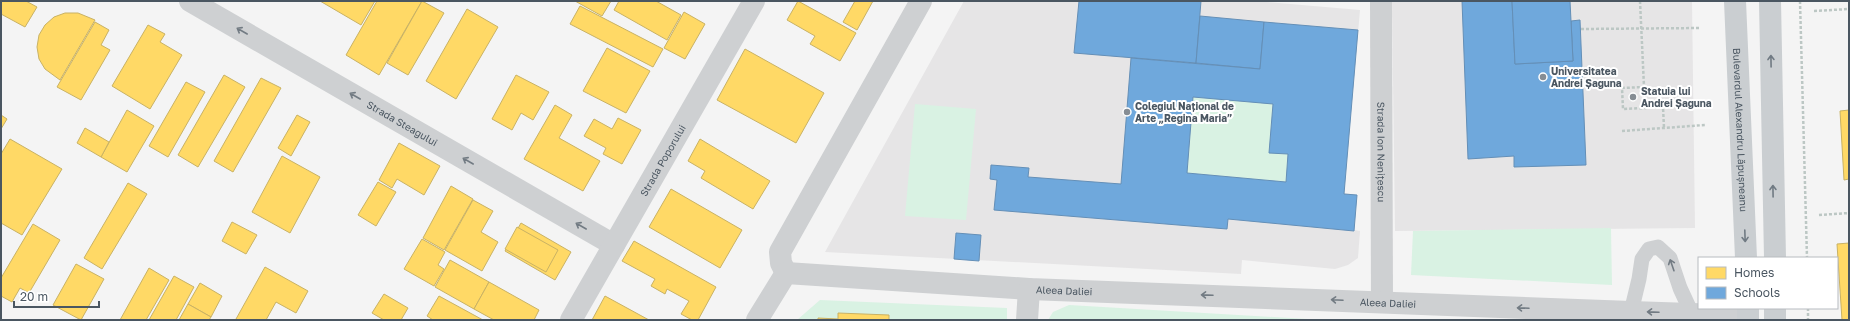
<svg xmlns="http://www.w3.org/2000/svg" width="1850" height="321" font-family="'Golos Text',sans-serif">
<rect width="100%" height="100%" fill="#f4f4f4"/>
<g fill="#e6e5e6">
<path d="M964,1h291l105,9 -16,183 13,2 -3,35 6,1 -2,27 -10,7 -13,4 -93,-9 -1,14 -416,-22z"/>
<path d="M1392,1h300l3,227 -300,3z"/>
</g>
<g fill="#d9f2e3">
<path d="M1193,97l80,7 -4,48 19,2 -2,28 -99,-9z"/>
<path d="M915,104l61,5 -10,111 -61,-4z"/>
<path d="M1611,228l1,57 -201,-10 2,-44z"/>
<path d="M820,300l187,8v12h-118v-5l-51,-2v6l-41,1z"/>
<path d="M1069,305l255,15h-276l5,-8z"/>
</g>
<g fill="#ffd966" stroke="#c9b264">
<path d="M1,1h25l11,6 -12,20 -24,-13z"/>
<path d="M320,1h55l-14,24z"/>
<path d="M377,1h45l-43,74 -33,-20z"/>
<path d="M422,1l22,12 -36,62 -21,-12z"/>
<path d="M575,1h36l-9,15z"/>
<path d="M619,1h37l25,14 -14,25 -53,-30z"/>
<path d="M798,1l58,32 -16,28 -30,-17 5,-8 -28,-16z"/>
<path d="M855,1h18l-16,29 -14,-8z"/>
<path d="M580,6l83,43 -10,18 -83,-43z"/>
<path d="M467,9l31,18 -42,72 -30,-18z"/>
<path d="M684,12l21,12 -20,35 -21,-11z"/>
<path d="M65,13h13l17,7 -35,60 -15,-11 -6,-10 -2,-12 2,-12 6,-10 9,-8z"/>
<path d="M95,22l14,8 -8,15 9,5 -29,50 -24,-13z"/>
<path d="M148,25l17,9 -5,8 22,13 -32,54 -38,-23z"/>
<path d="M607,48l43,23 -24,42 -43,-22z"/>
<path d="M745,49l79,44 -28,50 -79,-43z"/>
<path d="M224,75l21,12 -47,80 -20,-12z"/>
<path d="M516,75l33,17 -16,28 -12,-7 -9,17 -20,-11z"/>
<path d="M261,78l20,10 -48,84 -19,-11z"/>
<path d="M186,82l19,10 -37,65 -19,-11z"/>
<path d="M555,105l17,10 -13,23 41,23 -17,30 -59,-32z"/>
<path d="M127,110l27,16 -27,46 -26,-15z"/>
<path d="M1849,110v69l-5,1 -4,-69z"/>
<path d="M1,115l6,4 -6,10z"/>
<path d="M297,115l13,7 -19,34 -13,-8z"/>
<path d="M618,118l23,12 -19,34 -19,-10 3,-6 -22,-12 10,-17 18,10z"/>
<path d="M85,128l24,14 -8,15 -24,-14z"/>
<path d="M10,139l52,30 -40,66 -21,-12v-69z"/>
<path d="M700,139l70,42 -17,28 -52,-31 4,-7 -17,-10z"/>
<path d="M399,143l41,23 -16,29 -27,-16 -5,9 -13,-8z"/>
<path d="M282,156l38,21 -30,56 -38,-21z"/>
<path d="M378,182l18,10 -20,34 -18,-11z"/>
<path d="M128,183l19,11 -45,75 -18,-11z"/>
<path d="M451,186l22,13 -29,51 -21,-12z"/>
<path d="M671,189l71,41 -22,38 -71,-41z"/>
<path d="M473,200l20,11 -12,21 17,10 -16,29 -37,-21z"/>
<path d="M232,222l25,13 -11,19 -24,-13z"/>
<path d="M521,223l50,29 -16,28 -50,-29z"/>
<path d="M33,224l27,16 -31,53 -9,-5 -8,14 -11,-6v-18z"/>
<path d="M517,227l41,23 -12,22 -41,-23z"/>
<path d="M422,239l23,13 -7,13 6,4 -10,17 -30,-17z"/>
<path d="M634,241l82,46 -18,33h-6l-11,-6 8,-13 -22,-12 -2,5 -14,-8 4,-7 -33,-18z"/>
<path d="M1849,243v77h-7l-5,-76z"/>
<path d="M450,260l39,22 -15,27 -39,-22z"/>
<path d="M76,264l28,15 -23,41 -28,-15z"/>
<path d="M265,267l43,24 -12,22 -20,-11 -10,18h-28l-2,-1z"/>
<path d="M149,268l20,12 -23,40h-26z"/>
<path d="M174,276l20,11 -18,33h-27z"/>
<path d="M489,282l50,28 -5,10h-40l-20,-11z"/>
<path d="M200,283l22,13 -11,21 -23,-13z"/>
<path d="M384,294l24,14 -7,12h-17l-12,-7z"/>
<path d="M439,296l44,24h-50l-6,-4z"/>
<path d="M605,296l44,24h-57z"/>
<path d="M188,304l23,13 -2,3h-30z"/>
<path d="M838,313l51,2v5h2h-73v-2l20,1z"/>
</g>
<g fill="#6fa8dc" stroke="#648fb7" fill-rule="evenodd">
<path d="M1079,1h122l-5,62 -122,-10z"/>
<path d="M1462,1h50l3,63 58,-3 -2,-40 9,-1 6,145 -72,2v-11l-46,3z"/>
<path d="M1512,1h58l3,60 -58,3z"/>
<path d="M1200,16l64,6 -4,47 -64,-6z"/>
<path d="M1264,22l94,8 -14,164 13,1 -3,36 -126,-12 -1,10 -233,-19 3,-30 -7,-1 1,-14 38,3 -1,9 93,7 10,-126 129,11zM1193,97l80,7 -4,49 19,1 -2,28 -99,-9z"/>
<path d="M956,233l25,2 -2,26 -25,-2z"/>
</g>
<g fill="none" stroke-linecap="round" stroke-linejoin="round">
<g stroke="#bcc7c4" stroke-width="2.5" stroke-dasharray="3 2" stroke-linecap="butt">
<path d="M1640,1l5,107 -22,1 -1,-21 22,-1"/>
<path d="M1800,1l7,257"/>
<path d="M1814,11l35,-2"/>
<path d="M1581,29l120,-1"/>
<path d="M1645,108l18,-1 1,21"/>
<path d="M1622,131l83,-6"/>
<path d="M1819,215l30,-2"/>
<path d="M1808,308v12"/>
</g>
<path stroke="#ced0d2" stroke-width="15" d="M1631,312l8,-33 3,-20 7,-10 9,-2 12,11 10,30 12,26"/>
<g stroke="#ced0d2" stroke-width="22">
<path id="s1" d="M190,1l424,244"/>
<path id="s2" d="M1381,1l1,301"/>
<path d="M786,273l-5,-10 -1,-11 141,-251"/>
<path id="s3" d="M757,320l29,-47 243,16 602,23 90,3 27,-1"/>
<path d="M1027,320l2,-31"/>
</g>
<path stroke="#ced0d2" stroke-width="22" id="s4" d="M571,320l183,-319"/>
<g stroke="#caced1" stroke-width="22">
<path id="s5" d="M1735,1l11,257"/>
<path d="M1770,1l5,257"/>
<path d="M1748,308v12"/>
<path d="M1775,308v12"/>
</g>
</g>
<defs><path id="oneway-shaft" d="M-6 0H5M1.5-3L5.5 0L1.5 3" fill="none" stroke-width="1.6" stroke-linecap="round" stroke-linejoin="round"/></defs>
<g stroke="#727b83">
<use href="#oneway-shaft" transform="translate(242 31) rotate(-150)"/>
<use href="#oneway-shaft" transform="translate(355 96) rotate(-150)"/>
<use href="#oneway-shaft" transform="translate(468 161) rotate(-150)"/>
<use href="#oneway-shaft" transform="translate(581 226) rotate(-150)"/>
<use href="#oneway-shaft" transform="translate(1672 265) rotate(-109)"/>
<use href="#oneway-shaft" transform="translate(1207 295) rotate(-178)"/>
<use href="#oneway-shaft" transform="translate(1337 300) rotate(-177)"/>
<use href="#oneway-shaft" transform="translate(1523 308) rotate(-178)"/>
<use href="#oneway-shaft" transform="translate(1653 312) rotate(-178)"/>
</g>
<g stroke="#707a83">
<use href="#oneway-shaft" transform="translate(1771 61) rotate(-91)"/>
<use href="#oneway-shaft" transform="translate(1773 191) rotate(-91)"/>
<use href="#oneway-shaft" transform="translate(1745 236) rotate(88)"/>
</g>
<g fill="#868d94" stroke="#fff" stroke-width="1.5">
<circle cx="1543" cy="77" r="4"/>
<circle cx="1633" cy="97" r="4"/>
<circle cx="1127" cy="112" r="4"/>
</g>
<g text-anchor="middle" stroke-width="4" stroke-linejoin="round" paint-order="stroke">
<g font-size="10" font-weight="bold" fill="#4a5661" stroke="#fff" text-anchor="start">
<text x="1551" y="75">Universitatea<tspan x="1551" dy="12">Andrei Șaguna</tspan></text>
<text x="1641" y="95">Statuia lui<tspan x="1641" dy="12">Andrei Șaguna</tspan></text>
<text x="1135" y="110">Colegiul Național de<tspan x="1135" dy="12">Arte „Regina Maria”</tspan></text>
</g>
<g font-size="10" fill="#4a5661" stroke="#fff">
<text dy="4" stroke="none"><textPath href="#s1" startOffset="245">Strada Steagului</textPath></text>
<text dy="4" stroke="none"><textPath href="#s5" startOffset="129">Bulevardul Alexandru Lăpușneanu</textPath></text>
<text dy="4" stroke="none"><textPath href="#s2" startOffset="151">Strada Ion Nenițescu</textPath></text>
<text dy="4" stroke="none"><textPath href="#s4" startOffset="184">Strada Poporului</textPath></text>
<text dy="4" stroke="none"><textPath href="#s3" startOffset="334">Aleea Daliei</textPath></text>
<text dy="4" stroke="none"><textPath href="#s3" startOffset="658">Aleea Daliei</textPath></text>
</g>
</g>
<rect width="1850" height="321" fill="none" stroke="#4a5661" stroke-width="4"/>
<rect x="1698" y="257" width="140" height="52" fill="#ffffff" stroke="#b7bbc0"/>
<rect x="1706" y="267" width="20" height="12" fill="#ffd966" stroke="#b7bbc0"/>
<text x="1734" y="277" font-size="12" fill="#4a5661">Homes</text>
<rect x="1706" y="287" width="20" height="12" fill="#6fa8dc" stroke="#b7bbc0"/>
<text x="1734" y="297" font-size="12" fill="#4a5661">Schools</text>
<path d="M14 301v6h85v-6" fill="none" stroke="#4a5661" stroke-width="2"/>
<text x="20" y="301" font-size="12" fill="#4a5661" stroke="#ffffff" stroke-width="3" paint-order="stroke">20 m</text>
</svg>
